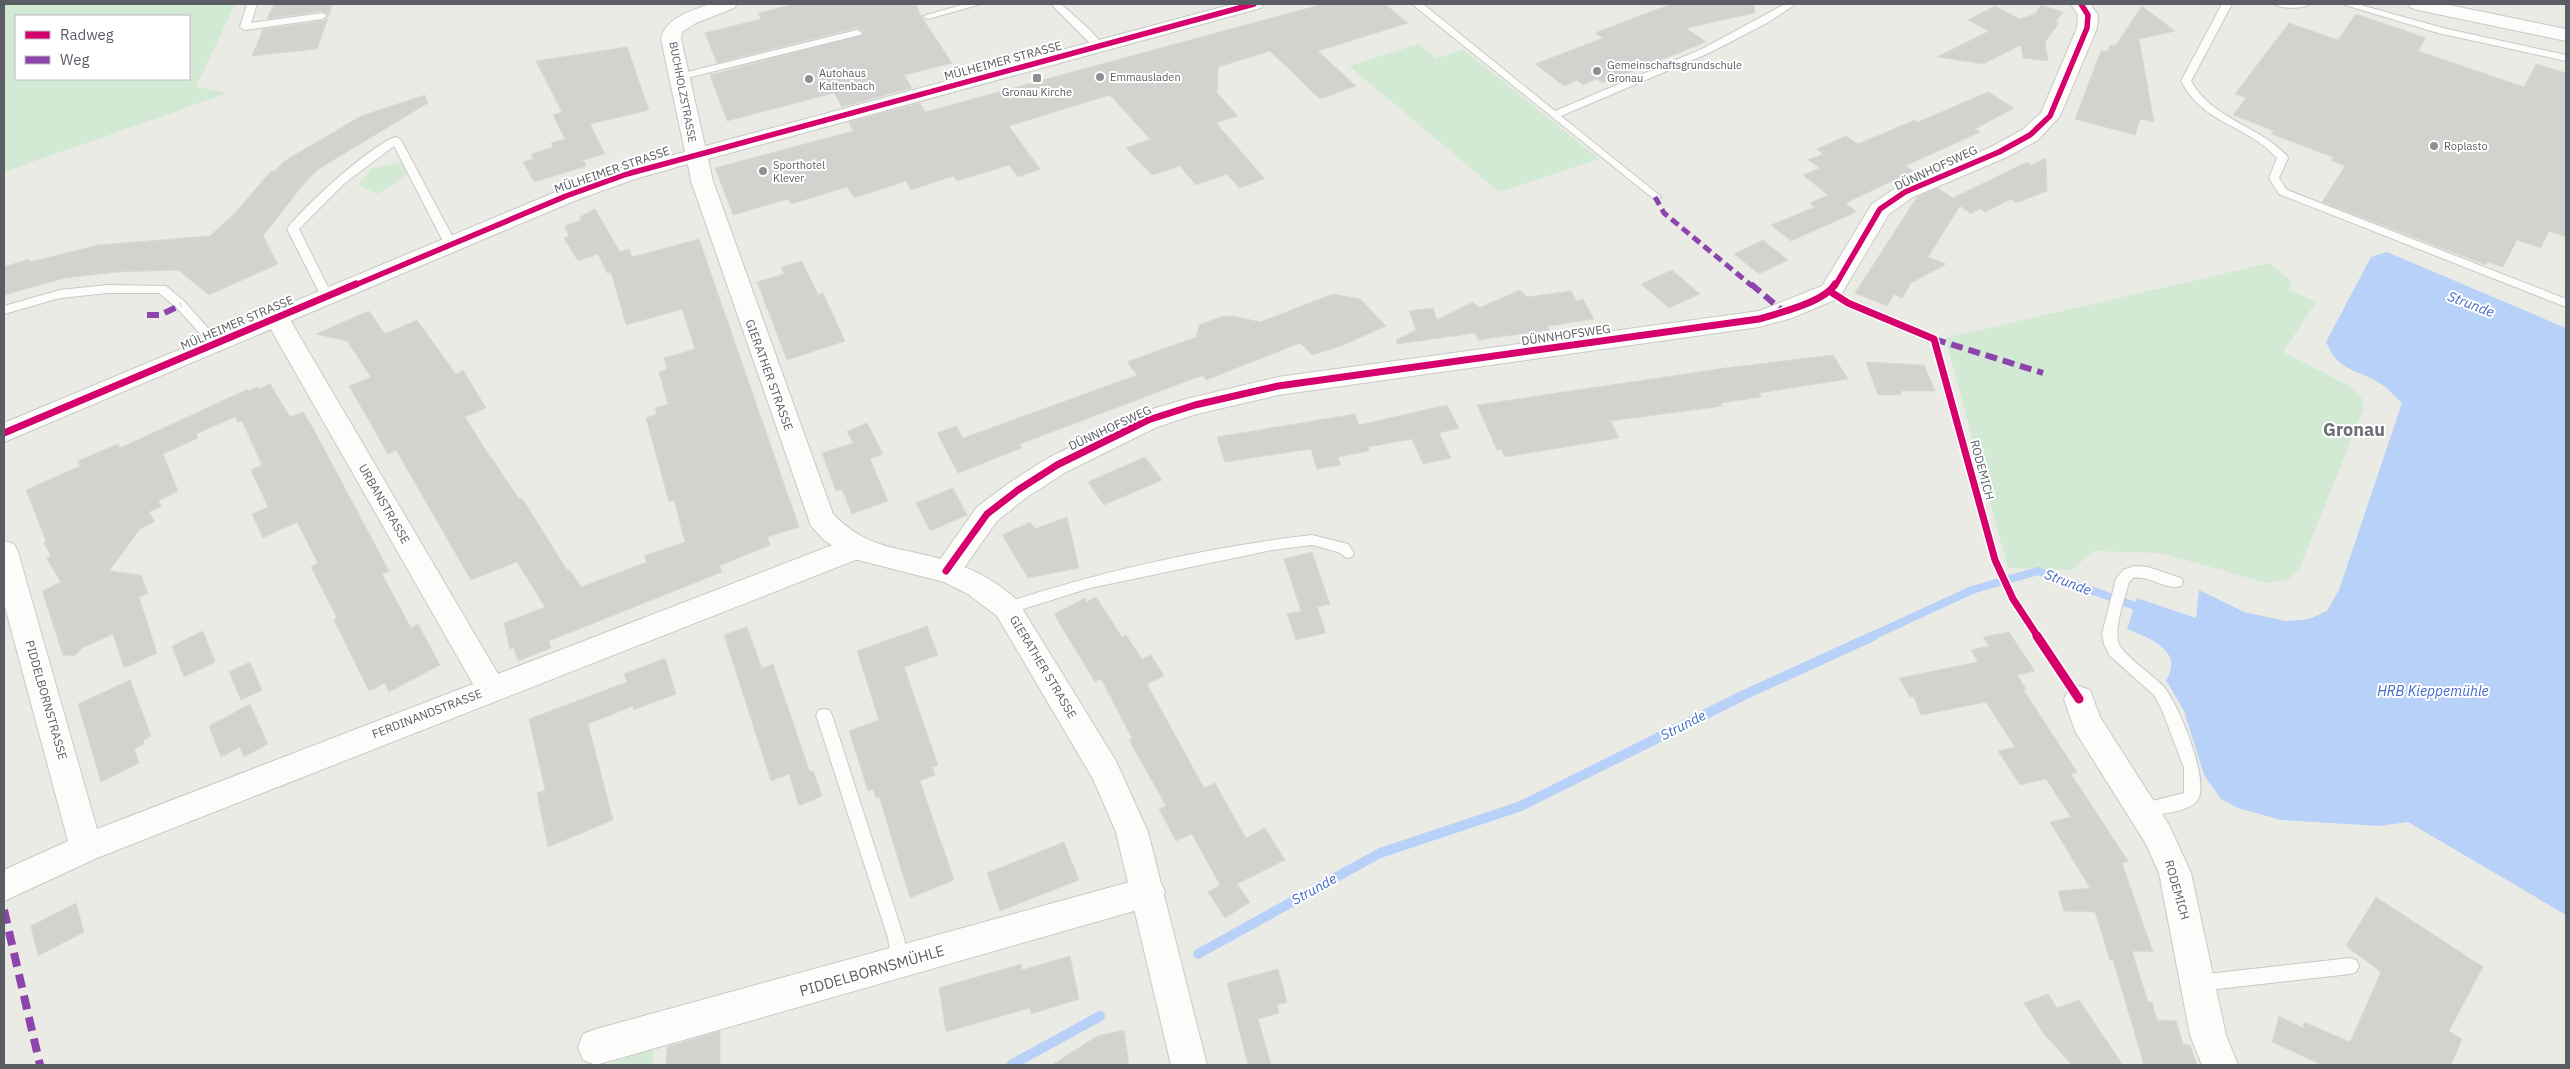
<svg xmlns="http://www.w3.org/2000/svg" width="2570" height="1069" font-family="'IBM Plex Sans',sans-serif">
<rect width="100%" height="100%" fill="#ebebe6"/>
<g fill="#d2e9d4" fill-rule="evenodd">
<path d="M4,4h231l-39,83 32,6 -224,79zM16,16h173v63h-173z"/>
<path d="M1419,44l17,15 27,-10 136,110 -100,33 -150,-126z"/>
<path d="M403,162l5,12 -30,20 -20,-9 14,-17z"/>
<path d="M2270,263l22,19 -4,7 28,13 -33,50 66,34 12,11 3,11 -65,162 -12,10 -20,3 -106,-30 -68,-2 -21,19 -64,-2 -63,-230z"/>
<path d="M654,1048l-2,17h-45z"/>
</g>
<path fill="#b8d1f8" d="M2387,252l179,76v587l-158,-93 -29,4 -98,-6 -43,-12 -17,-9 -17,-24 -20,-64 -18,-31c19,-29 -17,-42 -39,-51l10,-31 59,20 3,-28 45,22 42,9 23,-2 18,-8 12,-21 63,-187c-7,-6 -13,-14 -21,-19 -23,-15 -43,-12 -55,-42l45,-85z"/>
<g fill="none" stroke-linecap="round" stroke-linejoin="round">
<path stroke="#b8d1f8" stroke-width="8" d="M1870,637l102,-47 66,-19 108,39"/>
<g stroke="#b8d1f8" stroke-width="10">
<path d="M1198,954l182,-101 141,-47 223,-111 129,-59"/>
<path d="M1011,1065l89,-49"/>
</g>
</g>
<g fill="#d2d2cf" stroke="#dadad5">
<path d="M274,4h58l-3,11 -7,-4 -55,8z"/>
<path d="M795,4h121l5,12 31,47 -48,12 8,13 -70,19 -8,-14 -107,28 -17,-46 153,-41v-3l-6,-3 -140,35 -12,-30 56,-14 -3,-6z"/>
<path d="M1323,4h62l23,19 -90,28 38,35 -36,13 -50,-48 -52,16 -1,26 21,23 -22,7 49,56 -26,9 -12,-14 -31,11 -16,-19 -28,9 -26,-27 24,-9 -40,-44 -101,31 31,43 -22,8 -9,-12 -52,16 -4,-5 -42,14 -5,-9 -52,17 -7,-11 -56,17 -3,-5 -55,16 -18,-47 138,-37 -4,-9 71,-19 5,9z"/>
<path d="M1671,4h83l1,9 -69,15 20,14 -103,41 -6,-4 -14,6 -6,-5 -13,6 -29,-22 68,-26 -8,-5z"/>
<path d="M2041,5l22,7 -7,10 3,1 -14,19 3,19 -25,-3 -2,-13 -38,19 -46,-7 52,-26 -21,-11 27,-14 25,13 15,-5z"/>
<path d="M2142,6l33,25 -36,8 15,83 -14,-3 -5,16 -60,-16 26,-68h7l2,-6 5,1z"/>
<path d="M2356,14l70,24 -8,13 106,36 12,-23 30,9v164l-17,-6 -8,17 -24,-8 -14,27 -15,-5 -2,3 -164,-63 23,-36 -14,-6 2,-3 -62,-23 3,-3 -41,-16 13,-17 -11,-4 54,-71 49,17z"/>
<path d="M328,18l-11,31 -65,7 11,-27 59,-8z"/>
<path d="M627,47l22,63 -59,14 15,30 -22,6 3,6 -52,16 -11,-20 10,-3 -2,-5 22,-7 -2,-4 14,-4 -12,-24 9,-3 -26,-51z"/>
<path d="M1988,92l26,16 -39,21 5,3 -75,34 8,5 -67,32 10,9 -65,29 -20,-16 44,-18 -5,-4 18,-8 -25,-20 17,-7 -12,-8 15,-6 -6,-5 29,-13 12,8 57,-24 3,2z"/>
<path d="M425,95l3,8 -111,67 -15,16 -39,50 15,28 -69,31 -31,-25 -61,2 -52,6 -61,17v-28l25,-8 1,3 68,-17 112,-9 25,-23 36,-42h4l8,-9 78,-46z"/>
<path d="M2046,158l1,33 -31,12 -5,-4 -26,13 -5,-3 -9,5 -11,-8 -32,51 18,7 -35,19 -9,15 -8,-4 -7,12 -32,-13 62,-96 21,-9 15,10 74,-36 4,3z"/>
<path d="M595,209l25,43 9,-3 3,8 67,-18 100,288 -32,10 3,8 -51,21 3,6 -173,69 2,7 -33,13 -4,-13 -4,1 -6,-26 41,-16 -28,-45 -46,18 -75,-130 -8,4 -39,-68 22,-9 -24,-36 -31,-7 53,-23 16,23 32,-14 39,54 7,-4 23,38 -21,9 25,40h1l28,42 3,-1 45,72 2,-1 12,18 66,-25 -3,-6 41,-14 -11,-42 -5,2 -23,-84 11,-4 -2,-6 13,-4 -9,-32 8,-3 -3,-11 31,-9 -13,-40 -56,16 -15,-53 -4,1 -9,-19 -20,7 -14,-23 5,-2 -4,-10 16,-6 -1,-3z"/>
<path d="M1763,240l25,20 -29,14 -25,-20z"/>
<path d="M802,261l16,34 5,-2 22,48 -58,19 -30,-78 27,-8 -3,-7z"/>
<path d="M1672,270l28,24 -31,14 -28,-24z"/>
<path d="M1520,290l7,7 44,-6 5,10 7,-2 11,20 -46,7 2,4 -72,10 -3,-7 -78,11 -1,-4 20,-10 -7,-19 24,-3 4,12 36,-18 6,6z"/>
<path d="M1333,294l27,5 26,27 -45,20 -29,9 -12,-12 -94,37 -3,-5 -183,69 2,4 -64,25 -21,-40 19,-7 7,12 174,-63 -10,-13 69,-25 3,-12 21,-8 12,-1 28,6z"/>
<path d="M1833,355l15,24 -89,14 2,4 -40,6 1,3 -111,15 8,17 -114,19 -4,-8 -4,1 -20,-45 248,-37z"/>
<path d="M1866,362l58,3 11,26h-34v4h-23z"/>
<path d="M270,384l20,33 13,-5 10,16 76,143 -7,3 29,54 7,-4 22,41 -51,27 -4,-9 -16,8 -35,-71 3,-2 -26,-51 7,-4 -21,-41 -34,16 -11,-24 16,-7 -17,-37 11,-5 -20,-44 -4,2 -3,-6 -39,17 2,4 -35,16 15,37 -20,10 4,5 -13,6 6,9 -15,8 -31,42 32,4 7,19 -9,3 18,56 -33,15 -11,-34 -31,14 -7,8 -12,-1 -21,-64 19,-9 -15,-24 5,-2 -7,-13 2,-2 -20,-51 54,-24 -2,-5 40,-17 2,4 128,-59v2l9,-4 2,2z"/>
<path d="M1447,405l12,23 -20,5 12,25 -28,6 -11,-25 -44,8 1,4 -31,6 3,8 -24,4 -6,-20 -86,13 -8,-25 138,-23 4,11z"/>
<path d="M867,423l16,31 -13,5 18,42 -36,13 -10,-25 -6,2 -14,-38 31,-10 -6,-12z"/>
<path d="M1145,457l17,23 -58,25 -16,-23z"/>
<path d="M953,488l14,27 -37,16 -14,-28z"/>
<path d="M1067,517l12,51 -51,10 -26,-43 28,-13 5,7z"/>
<path d="M1312,552l18,52 -13,3 9,26 -30,7 -9,-26 14,-3 -17,-52z"/>
<path d="M1096,597l26,40 4,-2 16,24 9,-4 13,21 -17,8 57,104 11,-5 31,55 19,-10 20,32 -48,24 13,18 -25,16 -17,-26 12,-7 -28,-51 -16,7 -17,-32 7,-3 -37,-66 3,-2 -31,-59 -6,3 -41,-68 31,-16 1,4z"/>
<path d="M927,626l11,29 -34,12 34,98 -6,2 3,8 -15,6 34,99 -44,18 -31,-102 -3,2 -3,-9 -5,2 -19,-60 30,-11 -22,-69z"/>
<path d="M747,627l15,41 11,-4 37,108 3,-1 9,25 -23,10 -10,-32 -18,7 -47,-146z"/>
<path d="M203,631l12,31 -31,15 -12,-31z"/>
<path d="M2009,632l26,39 -18,4 9,14h-3l54,83 -6,2 57,87 -6,2 31,89 -21,-1 16,51h4l5,18 19,1 7,23 7,1 7,20h-53l-31,-105h-3l-15,-48 -31,-1 -6,-20 32,-3 -40,-66 21,-5 -25,-38 -26,6 -22,-34 17,-4 -29,-45 -65,13 -7,-18h-4l-11,-19 79,-16 -7,-12 18,-4 -6,-9z"/>
<path d="M665,658l11,36 -42,16 -1,-4 -45,18 25,96 -65,27 -11,-54 8,-3 -16,-71 98,-37 -3,-8z"/>
<path d="M250,662l12,28 -21,10 -12,-28z"/>
<path d="M130,680l21,56 -8,4 1,4 -10,5 5,14 -38,19 -23,-78z"/>
<path d="M250,704l18,40 -24,13 -4,-10 -19,10 -12,-31z"/>
<path d="M1064,842l15,38 -79,31 -13,-38z"/>
<path d="M2376,897l107,70 -34,64 13,8 -11,26h-129l-50,-23 7,-26 24,12 1,-6 46,20 31,-70 -35,-26z"/>
<path d="M76,903l8,29 -46,24 -7,-30z"/>
<path d="M1070,956l9,43 -48,15 -1,-6 -84,24 -7,-44 82,-24 1,6z"/>
<path d="M1278,969l9,33 -10,3 2,8 -21,6 13,46h-23l-21,-82z"/>
<path d="M2048,994l9,14 22,-8 44,65h-51l-28,-31 -20,-31z"/>
<path d="M1124,1030l5,35h-77l45,-29z"/>
<path d="M720,1031v34h-54l1,-18z"/>
</g>
<g fill="none" stroke-linecap="round" stroke-linejoin="round">
<g stroke="#c8c9c8" stroke-width="2">
<g id="lane">
<path d="M247,4h10l-6,19 71,-10 5,3 -5,3 -77,11 -5,-3z"/>
<path d="M965,4h16l-53,15 -5,-3z"/>
<path d="M1051,4h10l29,26 15,17 -1,2h-8z"/>
<path d="M1412,4h11l132,107 147,-62 83,-45h11l-29,19 -58,30 -148,63 98,79 2,2 -6,3z"/>
<path d="M2222,4h10l-41,77c21,38 67,44 96,75l1,2 -9,20 8,12 279,109v8l-287,-113 -10,-16 8,-20c-31,-34 -73,-33 -96,-77z"/>
<path d="M2274,4h36c-7,5 -29,5 -36,0z"/>
<path d="M2342,4h15l86,24 123,27v6l-128,-28z"/>
<path d="M857,30l5,3 -2,2 -181,45 -5,-3 1,-2z"/>
<path d="M396,137l5,3 56,105 -6,4 -6,-4 -51,-99 -49,37 -46,46 34,68 -2,3h-8l-36,-71c15,-21 86,-86 109,-92z"/>
<path d="M108,285l58,1 19,16 37,42 -2,3h-8l-35,-39 -18,-15h-51l-48,5 -56,16v-8l56,-16z"/>
<path d="M1312,535l36,9 6,9 -2,4 -5,1 -9,-6 -26,-7 -40,5 -182,38 -83,26 -5,-2 -2,-4 2,-4c98,-33 208,-57 310,-69z"/>
<path d="M2134,566l14,1 33,11 2,4 -2,4c-15,5 -31,-11 -48,-8l-4,4c-4,16 -16,47 -10,62 4,11 35,32 44,42 14,14 50,100 33,116 -11,11 -39,12 -54,15l-6,-2 -2,-5 2,-5 48,-12v-25l-22,-58 -8,-15 -44,-39 -6,-12 -2,-10 14,-55 7,-9z"/>
<path d="M824,709l5,1 3,5 72,223 4,25 -3,6 -6,2 -6,-2 -5,-31 -72,-223 3,-5z"/>
<path d="M2350,958l6,2 3,6 -3,6 -6,2 -151,17 -6,-2 -3,-6 3,-6 6,-2z"/>
</g>
</g>
<g stroke="#c8c9c8" stroke-width="2">
<g id="street">
<path d="M2071,4h19l8,11 -1,13 -37,88 -22,24 -31,17 -94,40 -24,17 -50,84 -47,20 -33,9 -481,68 -81,19 -40,13 -91,45 -39,25 -30,24 -41,58 -10,3 -10,-3 -4,-8 45,-64 32,-24 39,-25 91,-45 47,-14 92,-22 481,-66 63,-25 50,-82 25,-17 94,-40 31,-17 19,-17 36,-85 1,-13z"/>
<path d="M2409,4h35l122,25v12l-148,-31 -7,-2z"/>
<path d="M277,311l9,2 212,361 345,-133 10,-3 10,3 4,8 -4,8 -766,301 -93,43v-31l64,-29 -64,-238v-62l10,3 4,8 79,277 376,-145 -208,-365 3,-6z"/>
<path d="M2079,686l11,4 10,27 69,108 22,48 35,162 12,30h-36l-12,-30 -31,-162 -13,-29 -71,-113 -11,-32 4,-9z"/>
<path d="M1148,877l12,4 5,11 -5,11 -12,4 -552,158 -13,-5 -5,-13 5,-13 13,-5z"/>
</g>
</g>
<g stroke="#c7c8c8" stroke-width="2">
<path id="secondary" d="M710,4h27l-3,4 -38,15 -14,9 -1,7 24,107 528,-142h31l-3,4 -553,151 5,22 120,333c36,37 65,32 111,46 28,8 51,20 73,40l99,161 32,71 59,233h-36l-55,-233 -23,-53 -96,-163 -29,-22 -24,-12 -90,-23 -29,-18 -14,-15 -120,-345 -3,-17 -53,15 -61,22 -570,241v-19l554,-232 61,-22 66,-17 -24,-113c5,-22 30,-28 49,-35z"/>
</g>
<use href="#lane" fill="#fcfcfb" fill-rule="evenodd"/>
<use href="#street" fill="#fcfcfb" fill-rule="evenodd"/>
<use href="#secondary" fill="#fcfcfb" fill-rule="evenodd"/>
<path stroke="#e3e3e3" stroke-width="3" stroke-dasharray="1 5" stroke-linecap="butt" d="M4,190l531,-186"/>
<path stroke="#8e44ad" stroke-width="5" stroke-dasharray="9 5" stroke-linecap="butt" d="M1655,197l9,16 88,73"/>
<g stroke="#8e44ad" stroke-width="6" stroke-dasharray="12 6" stroke-linecap="butt">
<path d="M1751,284l33,28"/>
<path d="M147,315h13l21,-10"/>
<path d="M1934,339l109,34"/>
</g>
<path stroke="#8e44ad" stroke-width="8" stroke-dasharray="14 8" stroke-linecap="butt" d="M4,910l36,155"/>
<g stroke="#fff" stroke-width="8">
<g id="cycleway-far2">
<path d="M353,286l213,-90 61,-22 627,-170"/>
<path d="M1835,286l45,-77 25,-17 94,-40 31,-17 20,-19 37,-88 1,-13 -7,-11"/>
</g>
</g>
<g stroke="#fff" stroke-width="10">
<g id="cycleway-far1">
<path d="M1831,292l17,11 86,36 61,221 18,39 25,38"/>
<path d="M4,433l352,-149"/>
<path d="M946,571l41,-57 31,-24 39,-25 91,-45 47,-15 83,-19 481,-67c20,-6 66,-17 76,-35"/>
</g>
</g>
<g stroke="#fff" stroke-width="12">
<path id="cycleway" d="M2037,636l42,63"/>
</g>
<use href="#cycleway-far2" stroke="#d6006c" stroke-width="5.5"/>
<use href="#cycleway-far1" stroke="#d6006c" stroke-width="7"/>
<use href="#cycleway" stroke="#d6006c" stroke-width="9"/>
</g>
<g fill="#8d8f92" stroke="#fff" stroke-width="2">
<circle cx="1597" cy="71" r="5"/>
<circle cx="1100" cy="77" r="5"/>
<rect x="1032" y="73" width="10" height="10" rx="2.5"/>
<circle cx="809" cy="79" r="5"/>
<circle cx="2434" cy="146" r="5"/>
<circle cx="763" cy="171" r="5"/>
</g>
<g text-anchor="middle" stroke-width="4" stroke-linejoin="round" paint-order="stroke">
<g font-size="11" fill="#5b5d64" stroke="#fff" text-anchor="start">
<text x="1607" y="69">Gemeinschaftsgrundschule<tspan x="1607" dy="13">Gronau</tspan></text>
<text x="819" y="77">Autohaus<tspan x="819" dy="13">Kaltenbach</tspan></text>
<text x="1110" y="81">Emmausladen</text>
<text x="1037" y="96" text-anchor="middle">Gronau Kirche</text>
<text x="2444" y="150">Roplasto</text>
<text x="773" y="169">Sporthotel<tspan x="773" dy="13">Klever</tspan></text>
</g>
<g font-size="11" fill="#5b5d64" stroke="#fff">
<text transform="translate(683 92) rotate(79)" y="4">BUCHHOLZSTRASSE</text>
</g>
<g font-size="12" fill="#5b5d64" stroke="#fff">
<text transform="translate(1003 61) rotate(-15)" y="4">MÜLHEIMER STRASSE</text>
<text transform="translate(1936 168) rotate(-25)" y="4">DÜNNHOFSWEG</text>
<text transform="translate(612 170) rotate(-19)" y="4">MÜLHEIMER STRASSE</text>
<text transform="translate(237 323) rotate(-23)" y="4">MÜLHEIMER STRASSE</text>
<text transform="translate(1566 335) rotate(-8)" y="4">DÜNNHOFSWEG</text>
<text transform="translate(769 375) rotate(70)" y="4">GIERATHER STRASSE</text>
<text transform="translate(1110 428) rotate(-25)" y="4">DÜNNHOFSWEG</text>
<text transform="translate(1982 470) rotate(75)" y="4">RODEMICH</text>
<text transform="translate(384 504) rotate(60)" y="4">URBANSTRASSE</text>
<text transform="translate(1043 667) rotate(59)" y="4">GIERATHER STRASSE</text>
<text transform="translate(46 700) rotate(74)" y="4">PIDDELBORNSTRASSE</text>
<text transform="translate(427 714) rotate(-21)" y="4">FERDINANDSTRASSE</text>
<text transform="translate(2177 890) rotate(74)" y="4">RODEMICH</text>
</g>
<g font-size="14" font-style="italic" fill="#416ac7" stroke="#fff">
<text transform="translate(2471 304) rotate(21)" y="5">Strunde</text>
<text transform="translate(2068 582) rotate(21)" y="5">Strunde</text>
<text x="2433" y="696">HRB Kieppemühle</text>
<text transform="translate(1683 725) rotate(-27)" y="5">Strunde</text>
<text transform="translate(1314 889) rotate(-29)" y="5">Strunde</text>
</g>
<g font-size="15" fill="#5b5d64" stroke="#fff">
<text transform="translate(872 971) rotate(-16)" y="5">PIDDELBORNSMÜHLE</text>
</g>
<g font-size="18" font-weight="bold" fill="#6c6f76" stroke="#fff">
<text x="2354" y="436">Gronau</text>
</g>
</g>
<rect width="2570" height="1069" fill="none" stroke="#5b5d64" stroke-width="10"/>
<rect x="15" y="15" width="175" height="65" fill="#ffffff" stroke="#bdbec1"/>
<rect x="25" y="31" width="25" height="8" fill="#d6006c" stroke="#bdbec1"/>
<text x="60" y="40" font-size="15" fill="#5b5d64">Radweg</text>
<rect x="25" y="56" width="25" height="8" fill="#8e44ad" stroke="#bdbec1"/>
<text x="60" y="65" font-size="15" fill="#5b5d64">Weg</text>
</svg>
